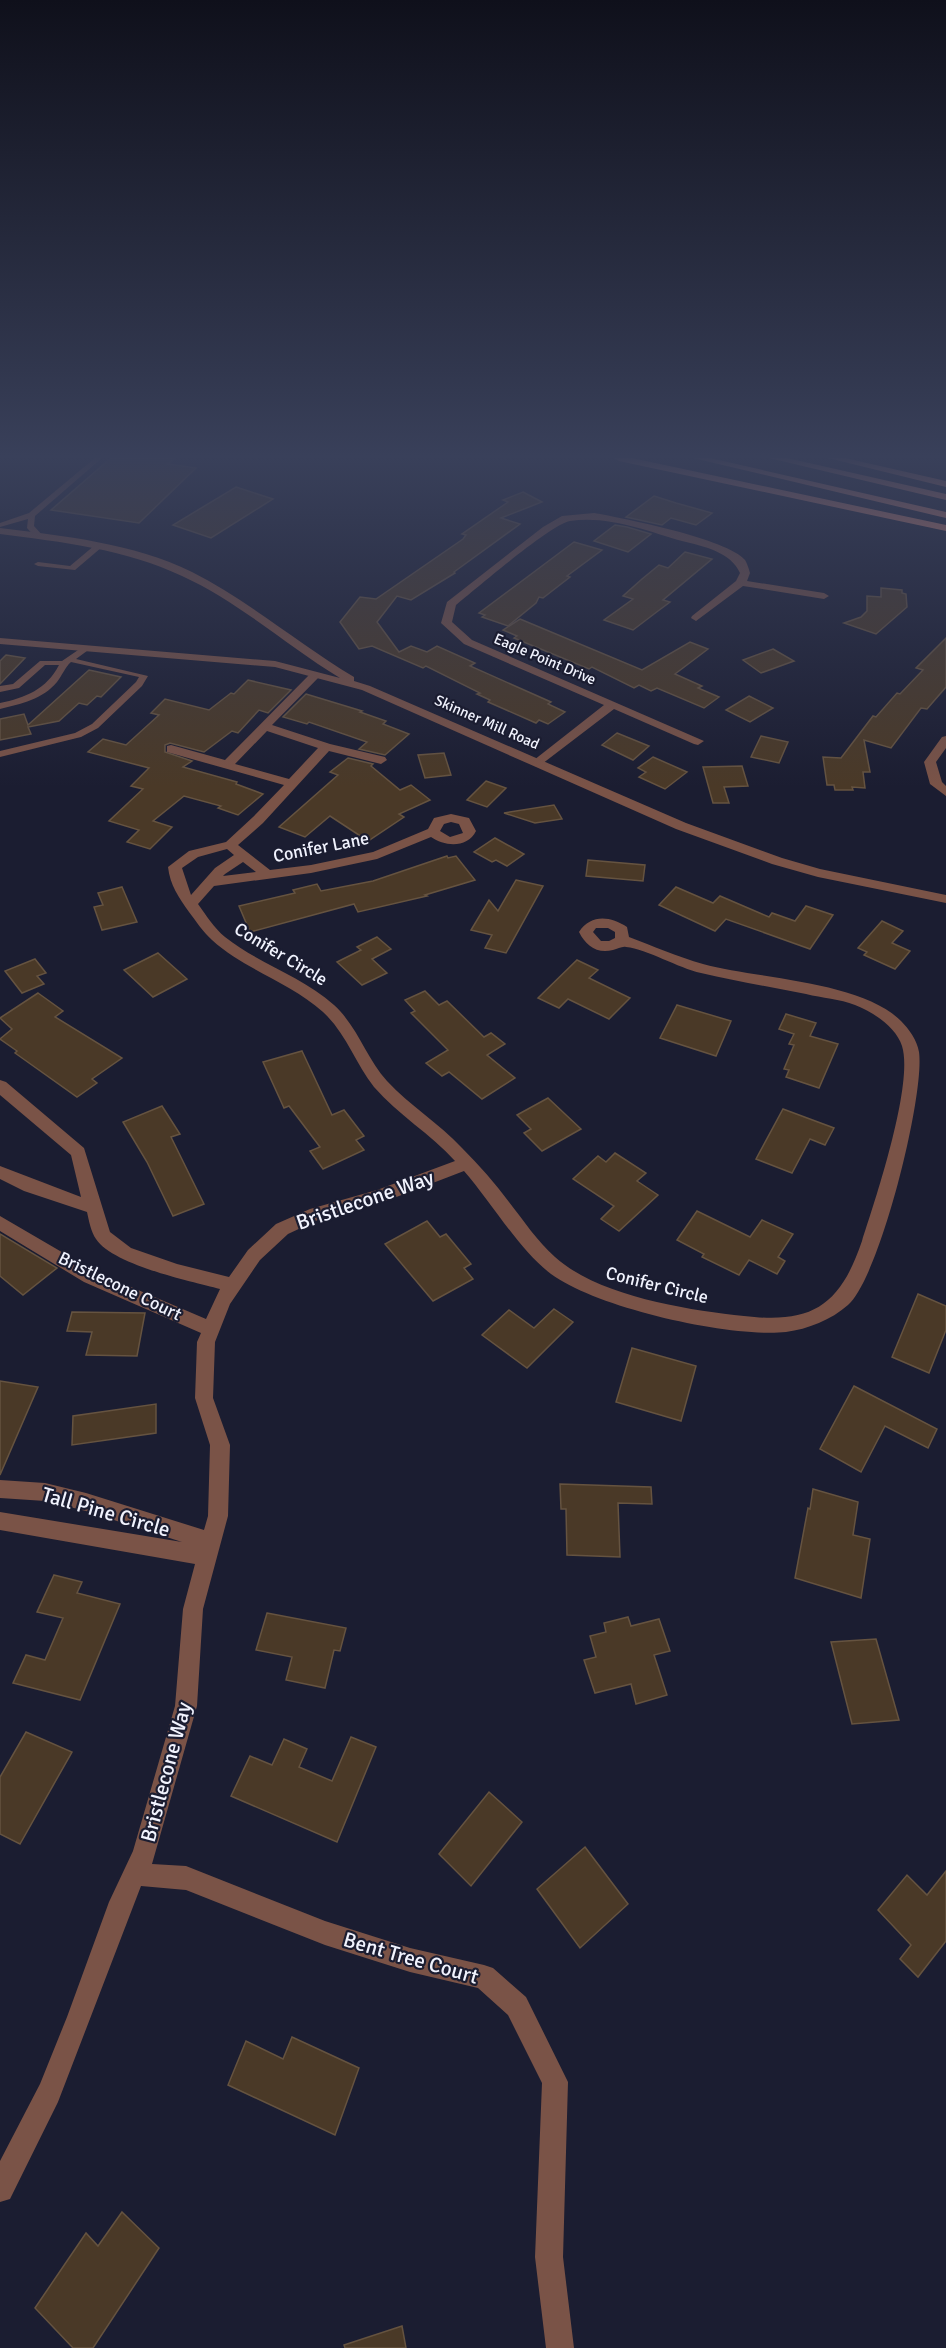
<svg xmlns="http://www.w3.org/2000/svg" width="946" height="2348" font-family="Signika,sans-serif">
<rect width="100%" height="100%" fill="#1b1d31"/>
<g fill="#4a3927" stroke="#655340" stroke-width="1.5">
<path d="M111,458h64l-7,6 28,4 -57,55 -88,-13z"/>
<path d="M236,487l37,12 -62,39 -38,-13z"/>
<path d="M523,492l19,10 -41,16 19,6 -66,48 1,1 -44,27 -14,-4 -20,26 22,30 12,-6 16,6 10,-6 38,17 -5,3 81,36 -3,2 17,8 -17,12 -9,-4 -3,3 -48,-21 2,-2 -13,-6 3,-1 -54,-27 -3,2 -51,-22 -13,3 -19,-27 20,-25 16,2 87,-60 3,-4 -4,-1 46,-32 -5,-2z"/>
<path d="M654,496l22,7 36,10 -16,12 -25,-7 -9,7 -36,-8z"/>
<path d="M615,525l12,2 24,7 -23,18 -34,-11z"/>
<path d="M574,542l28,8 -35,26 3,1 -27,21 -4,-1 -3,6 -28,23 -26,-9 3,-2 -6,-2z"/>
<path d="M685,552l27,7 -49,41 7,2 -12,9 -25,19 -29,-10 29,-21 -10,-3 19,-17 17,-14 9,3z"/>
<path d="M881,588l21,2v3l4,1 1,13 -31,27 -32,-11 17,-6 6,-6v-15l14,1z"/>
<path d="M520,619l122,51 48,-28 18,7 -33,25 27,12 -4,2 21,9 -15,11 -47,-20 -6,3 -12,-6 -5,3 -42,-21 -3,2 -75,-31 3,-2 -14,-6z"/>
<path d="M946,638v49l-19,22 -6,-1 -30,40 -27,-8 6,32h-7l2,16 -13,-1 1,3h-18l-1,-5h-7l-4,-28 18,1 32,-42 3,1 21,-24 3,1 23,-24 -7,-2z"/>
<path d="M773,649l21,12 -33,12 -18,-13z"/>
<path d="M6,655l19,3 -25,26v-23z"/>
<path d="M89,670l32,7 -20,20 -4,-1 -10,9 -8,-2 -20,18 -31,6 3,7 -31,6v-21l24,-5 4,11z"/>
<path d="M248,680l43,10 -23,23 -9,-3 -21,23 -6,-2 -28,21 -34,-9 -5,2v7l27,9 -9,6 54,15 -1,2 27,10 -25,21 -20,-7 3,-2 -37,-10 -31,25 19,6 -22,22 -23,-7 12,-12 -30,-9 34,-32 -12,-3 18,-18 -61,-16 15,-13 23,6 33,-30 -8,-2 14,-14 44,11 22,-17 3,1z"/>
<path d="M306,694l56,17 -2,1 26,9 -3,3 26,10 -24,21 -26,-6 8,-7 -58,-20 -2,2 -24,-7z"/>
<path d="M749,696l24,12 -23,14 -24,-12z"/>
<path d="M617,733l32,13 -16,14 -31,-15z"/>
<path d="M761,736l27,6 -9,21 -28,-6z"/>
<path d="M444,753l7,22 -26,3 -7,-23z"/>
<path d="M653,757l34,15 -22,17 -26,-12 7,-5 -8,-4z"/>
<path d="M348,758l25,6 -2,2 29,24 11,-5 19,15 -31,14 5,3 -36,24 -38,-25 -25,21 -26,-10 59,-52 -8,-3z"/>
<path d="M742,766l6,20 -24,1 5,16h-16l-10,-36z"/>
<path d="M486,781l20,7 -19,19 -20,-7z"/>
<path d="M554,805l8,14 -27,4 -31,-10z"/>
<path d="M495,838l29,16 -17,12 -11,-6 -4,2 -18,-10z"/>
<path d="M447,856l1,2 8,-2 19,24 -50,15 2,1 -69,16 -4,-8 -104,28 -11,-26 56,-13 -2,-3 24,-6 4,7 52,-10z"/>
<path d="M588,860l57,5 -2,16 -57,-5z"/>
<path d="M516,880l27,6 -37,67 -21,-5 7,-13 -21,-5 18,-30 9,11z"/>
<path d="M122,887l15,35 -35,8 -8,-23 9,-2 -5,-12z"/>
<path d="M676,887l37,16 7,-7 49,21 3,-4 23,8 11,-15 27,9 -23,34 -84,-30 -11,12 -56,-26z"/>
<path d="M882,921l21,10 -11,12 18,8 -15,18 -31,-14 3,-3 -9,-4z"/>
<path d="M377,937l14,12 -19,10 15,14 -25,12 -25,-23 24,-12 -4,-3z"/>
<path d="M158,953l29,26 -34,18 -29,-27z"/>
<path d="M35,959l11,14 -9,3 7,8 -22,9 -17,-22z"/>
<path d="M577,960l21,10 -9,8 41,20 -21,21 -41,-20 -9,9 -21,-10z"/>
<path d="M425,991l14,14 8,-4 37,36 7,-4 14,11 -18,11 28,23 -33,21 -33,-27 -7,4 -16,-13 22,-13 -37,-37 4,-2 -10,-11z"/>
<path d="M38,993l25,18 -8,6 67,41 -30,21 5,4 -20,14 -62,-44 2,-2 -17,-12 12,-10 -12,-11z"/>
<path d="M677,1005l54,16 -15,35 -56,-18z"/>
<path d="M786,1014l30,9 -6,13 28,8 -19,44 -33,-11 3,-7 -5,-1 10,-24 -5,-1 5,-10 -15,-5z"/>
<path d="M302,1051l30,64 12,-5 20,26 -8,4 8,10 -41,19 -13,-18 10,-4 -31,-41 -5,2 -21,-46z"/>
<path d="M548,1098l33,31 -39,22 -18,-18 7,-4 -14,-14z"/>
<path d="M162,1106l18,28 -9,3 33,67 -31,12 -26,-54 -24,-40z"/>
<path d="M783,1109l51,19 -9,17 -15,-6 -18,34 -36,-14z"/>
<path d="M615,1153l31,20 -9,8 21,14 -39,36 -18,-12 13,-13 -41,-27 25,-23 8,6z"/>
<path d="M697,1211l53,26 12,-17 31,14 -15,23 7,4 -8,13 -28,-14 -10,15 -37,-18 2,-3 -27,-14z"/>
<path d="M427,1221l13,16 6,-3 25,30 -7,4 9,11 -40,22 -48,-57z"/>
<path d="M0,1234l57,34 -34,27 -23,-19z"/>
<path d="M918,1294l28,12v24l-17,43 -37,-16z"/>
<path d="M554,1309l19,13 -46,46 -45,-33 27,-25 25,18z"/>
<path d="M72,1312l73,1 -8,43 -51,-1 6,-23 -25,-1z"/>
<path d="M632,1348l64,18 -15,55 -65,-19z"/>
<path d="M0,1381l38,6 -38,88z"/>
<path d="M854,1386l83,43 -9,19 -43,-22 -24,46 -41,-23z"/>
<path d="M156,1404v29l-84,12 1,-29z"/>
<path d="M560,1484l91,3 1,17 -34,-1 2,54 -53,-2 -1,-46h-5z"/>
<path d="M813,1489l45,13 -5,33 17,4 -9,59 -66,-20 13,-70 2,1z"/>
<path d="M54,1575l28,7 -5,11 43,11 -40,96 -67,-17 13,-28 19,5 18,-42 -26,-6z"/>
<path d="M267,1613l79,15 -6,23 -6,-1 -9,38 -39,-8 6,-23 -36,-7z"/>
<path d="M628,1617l3,9 28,-7 11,32 -16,4 13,40 -31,9 -5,-20 -36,9 -11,-33 12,-3 -6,-21 16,-4 -2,-9z"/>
<path d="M876,1639l23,81 -47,4 -21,-82z"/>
<path d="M26,1732l46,20 -52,92 -20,-10v-57z"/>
<path d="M351,1737l25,10 -39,95 -106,-46 19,-40 22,9 12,-26 23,10 -8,18 33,14z"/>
<path d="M489,1792l33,30 -51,64 -32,-32z"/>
<path d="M585,1847l43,57 -48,44 -43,-59z"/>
<path d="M946,1871v70l-28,36 -18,-18 11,-14 -33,-35 29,-35 20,20z"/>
<path d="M292,2037l67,31 -24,67 -107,-50 18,-44 37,18z"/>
<path d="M122,2212l37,36 -66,100h-20l-38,-40 51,-75 12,13z"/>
<path d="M402,2326l4,22h-61l-1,-3z"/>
</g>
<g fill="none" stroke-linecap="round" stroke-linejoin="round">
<g fill="#7a5347" fill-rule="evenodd">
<path d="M95,458h7l-67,58 -1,10 9,10 -1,2h-6l-9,-10 1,-9 -28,8v-4l29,-10z"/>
<path d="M95,545l7,2 -27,23 -37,-4 -4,-2 4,-2 32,4z"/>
<path d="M84,646l7,2 -15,11 72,17 -6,10 -44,42 -17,9 -81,20v-6l75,-18 17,-9 44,-42 3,-5 -68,-15c-6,5 -9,14 -14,20 -14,17 -36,22 -57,27v-6c25,-5 47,-14 59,-38h-14l-26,23 -19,4v-6l13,-2 27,-23h22z"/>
</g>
<g fill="#7a5347" fill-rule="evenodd">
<path d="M594,513c29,5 134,26 151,47 2,3 4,9 5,13l-3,8 77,12 5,3 -5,3 -81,-13 -47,35 -5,-3 1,-2 44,-35 4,-8c-9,-21 -37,-27 -58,-32 -35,-10 -74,-26 -112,-20 -19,3 -94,68 -114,84l-4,17 20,18 232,101 -6,4 -4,-1 -80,-35 -76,58 -6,-4 2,-3 70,-55 -140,-61 -23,-21 6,-21 96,-75 19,-11z"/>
<path d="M315,672l6,3 -2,2 -47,48 58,19 55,13 2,3 -6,4 -52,-13 -66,72 -25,22 32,25 41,-5 62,-13 55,-23 6,-11 17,-4 18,4 7,13c-8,17 -31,16 -45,6l-54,22 -66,14 -97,13 -16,18c8,11 16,24 27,33 34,27 77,39 109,68 24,22 32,53 53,76 23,25 52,42 75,67 17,17 33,35 47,54 15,19 28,39 46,55 43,39 132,53 189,59 68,8 96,-10 118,-75 13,-40 52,-157 40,-195 -6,-19 -29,-34 -47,-41 -15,-6 -33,-7 -49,-11 -35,-7 -71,-13 -105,-21 -23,-5 -54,-24 -75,-26 -4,-1 -8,2 -13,3 -16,4 -27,-4 -34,-18 12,-18 31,-16 48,-5l2,10c24,9 49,20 74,27 55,15 158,17 198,57 8,8 16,19 18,31 6,43 -39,225 -71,253 -17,15 -40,24 -62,27 -56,6 -189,-24 -235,-58 -31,-23 -60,-72 -87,-103l-78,30 -66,18 -32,15 -28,26 -30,44 -15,38 -2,56 17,47 -2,71 -25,93 -6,97 -45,158 34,2 139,55 85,27 74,17 9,3 33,29 42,85 -5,175 11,91h-28l-11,-91 7,-174 -34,-68 -30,-27 -68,-16 -85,-27 -139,-55 -45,-4 -83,216 -48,97 -10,3v-41l40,-77 27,-67 42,-115 24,-51 42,-145 8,-97 12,-45 -195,-34v-18l182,30 -96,-31 -41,-10 -45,-3v-18l45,3 41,10 118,37 4,-14 2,-71 -15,-47 2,-56 4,-9 -117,-51 -84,-51v-15l96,56 110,47 14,-30c-30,-8 -107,-24 -124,-50 -5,-7 -7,-18 -9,-27l-63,-21 -24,-12v-13l81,31 -10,-42 -71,-60v-15l6,2 78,66 26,84 21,16 46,16 52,13 19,-27 28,-26 34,-15 67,-19 78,-29c-24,-27 -57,-46 -81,-74 -19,-24 -28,-54 -51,-75 -33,-30 -78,-42 -111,-72 -9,-8 -16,-19 -23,-28 -10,-14 -19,-27 -21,-45l21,-16 37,-9 27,-25 31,-32 -117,-33v-6l4,-1 54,15 86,-87zM267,731l51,17 -29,31 -54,-15zM451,822l8,2 4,9 -13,4 -10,-6 4,-7zM227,849l7,6 -19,13 -24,27 -9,-27 16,-11zM243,862l13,10 -33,4 2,-2zM596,928h12l7,4v6l-6,3h-8l-8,-9z"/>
<path d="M946,736v12l-10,14 6,20 4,4v10l-16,-12 -6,-22 18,-25z"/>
</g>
<path fill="#7a5347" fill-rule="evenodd" d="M0,528c64,8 133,15 192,44 57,29 107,72 162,105v4l16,5 316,137 96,35 38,11 126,26v8l-128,-26 -46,-13 -96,-35 -314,-139 -87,-23 -275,-23v-6l275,23 65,17c-54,-33 -101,-76 -158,-102 -57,-27 -120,-34 -182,-42z"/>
<g fill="#f9987b" fill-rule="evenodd">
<path d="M614,458h18l314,67v6l-327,-70z"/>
<path d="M693,458h17l236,54v6z"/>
<path d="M769,458h18l159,36v6z"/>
<path d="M828,458h17l101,23v6z"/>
</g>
</g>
<linearGradient id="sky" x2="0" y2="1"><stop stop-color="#0f101b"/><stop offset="0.58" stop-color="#39405a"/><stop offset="1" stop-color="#39405a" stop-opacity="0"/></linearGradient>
<rect width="946" height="787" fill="url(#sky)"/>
<g text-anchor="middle" stroke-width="4.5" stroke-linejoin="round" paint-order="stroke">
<g font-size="15" fill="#f1f3fe" stroke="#1b1d31">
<text transform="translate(545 659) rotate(23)" y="5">Eagle Point Drive</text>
<text transform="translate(487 722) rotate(24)" y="5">Skinner Mill Road</text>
</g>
<g font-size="18" fill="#f1f3fe" stroke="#1b1d31">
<text transform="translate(321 847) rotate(-11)" y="6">Conifer Lane</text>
<text transform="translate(281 954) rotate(31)" y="6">Conifer Circle</text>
<text transform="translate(657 1285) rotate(14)" y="6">Conifer Circle</text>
<text transform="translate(120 1286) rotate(26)" y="6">Bristlecone Court</text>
</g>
<g font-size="21" fill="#f1f3fe" stroke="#1b1d31">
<text transform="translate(365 1200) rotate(-19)" y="7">Bristlecone Way</text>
<text transform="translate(106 1512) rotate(16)" y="7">Tall Pine Circle</text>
<text transform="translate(166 1772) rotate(-75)" y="7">Bristlecone Way</text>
<text transform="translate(411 1958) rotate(16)" y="7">Bent Tree Court</text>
</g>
</g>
</svg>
